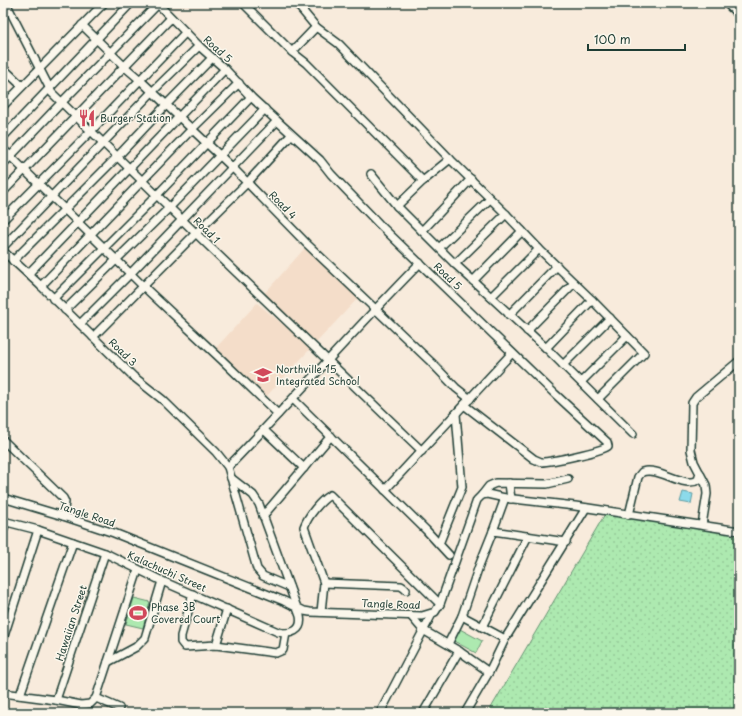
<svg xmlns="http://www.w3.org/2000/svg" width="742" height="716" font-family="'Playpen Sans',sans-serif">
<defs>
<pattern id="grass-dots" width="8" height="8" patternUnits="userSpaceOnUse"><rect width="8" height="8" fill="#ade9b0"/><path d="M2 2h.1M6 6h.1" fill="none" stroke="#94c998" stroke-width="1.8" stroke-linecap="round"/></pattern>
</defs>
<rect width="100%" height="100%" fill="#f8ebdc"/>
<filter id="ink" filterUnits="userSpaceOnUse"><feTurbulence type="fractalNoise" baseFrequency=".025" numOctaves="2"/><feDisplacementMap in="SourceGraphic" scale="8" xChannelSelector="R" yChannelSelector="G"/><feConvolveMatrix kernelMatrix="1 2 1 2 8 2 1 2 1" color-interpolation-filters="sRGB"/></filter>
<g filter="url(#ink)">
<g fill="#f4ddc9">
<path d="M305,248l54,49 -44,47 -51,-50z"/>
<path d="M257,303l54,45 -47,51 -50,-49z"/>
</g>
<path fill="url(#grass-dots)" stroke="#669372" d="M605,514l134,19v180h-251z"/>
<g fill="#ade9b0" stroke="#669372">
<path d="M134,598l16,4 -7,26 -17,-4z"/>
<path d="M458,628l24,13 -6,12 -24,-13z"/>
</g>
<path fill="#8cdaea" stroke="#609ba1" d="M683,492l10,2 -2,10 -11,-2z"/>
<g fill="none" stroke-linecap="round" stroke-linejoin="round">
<g stroke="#1f3d34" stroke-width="10">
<g id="minor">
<path d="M6,3l46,90 159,155 211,203"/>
<path d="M157,3l42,43 26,23 26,28 69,63 11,14 48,50 176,170 52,48 1,4c-5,5 -57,16 -67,16l-7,-3 -70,-54"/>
<path d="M243,3l49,49 14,11 117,118"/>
<path d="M296,3l20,24 23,17 111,115 56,55 33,35 53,51 52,53 -46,46"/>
<path d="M726,3l13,12"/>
<path d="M82,25l43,42 14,12 94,89 74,76 124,118 25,26 14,11"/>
<path d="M292,52l24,-25"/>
<path d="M3,68l19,18"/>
<path d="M3,106l101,-103"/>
<path d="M3,137l128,-134"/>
<path d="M3,149l140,137 79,74 56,54"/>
<path d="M3,164l59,-62 96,-98"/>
<path d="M371,174l26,32 58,58 91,84 87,86"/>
<path d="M3,192l168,-174"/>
<path d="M397,206l26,-25 27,-22"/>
<path d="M3,220l88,-89 95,-99"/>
<path d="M422,231l49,-52"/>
<path d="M3,247l149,-155 47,-46"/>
<path d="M440,247l50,-48"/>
<path d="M3,251l38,35 93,91 29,23 53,52 12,15 29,102 6,7 26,11"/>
<path d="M13,261l105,-105 48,-51 46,-47"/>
<path d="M455,264l51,-50"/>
<path d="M28,274l197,-205"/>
<path d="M473,281l49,-50"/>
<path d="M41,286l150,-156 48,-47"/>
<path d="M491,297l48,-48"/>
<path d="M53,299l104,-104 94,-98"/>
<path d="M65,310l105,-103 95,-98"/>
<path d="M509,315l48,-49"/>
<path d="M80,324l50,-50 147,-153"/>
<path d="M527,331l47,-48"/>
<path d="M93,337l103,-104 51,-50 44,-48"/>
<path d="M546,348l46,-48"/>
<path d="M563,365l47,-47"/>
<path d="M581,382l46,-46"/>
<path d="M293,399l133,131 23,25"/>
<path d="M264,430l40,38"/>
<path d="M3,440l60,58 2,4 -2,14"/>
<path d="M228,467c65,-67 126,-137 192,-204"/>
<path d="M509,483l2,16"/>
<path d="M385,490l127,-137"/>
<path d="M482,495l7,-9 7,-3 51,1 21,-5"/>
<path d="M3,498l60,18 51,17 170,68 20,10 6,1 112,4 13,-4 5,-8 37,-104 5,-5 5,-1 18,4 70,8 164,25"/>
<path d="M629,515l9,-38 4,-5c17,-6 42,17 56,8l2,-7"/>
<path d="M263,516l68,-80"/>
<path d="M3,521l35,9 67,23 57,28 116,51c13,3 25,-1 22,-16l-41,-112 -6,-9 -22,-17"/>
<path d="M702,525l5,-31 -1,-9 -12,-23 -3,-12 1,-47 4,-6 43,-36"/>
<path d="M3,531l3,-9"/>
<path d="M493,531l12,-33"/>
<path d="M439,544l23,-57 -6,-73"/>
<path d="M324,583l77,3 3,2 2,2"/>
<path d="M193,594l-12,42v6l4,5 31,-2 60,8 7,-3 3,-17"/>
<path d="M321,612l3,-29 -20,-56c4,-11 16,-26 26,-32l110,109"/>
<path d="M411,616l12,14 36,21 30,21"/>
<path d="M462,616l43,23"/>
<path d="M482,627l46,-91"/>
<path d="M3,639l35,-109"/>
<path d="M448,644l14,-28 17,-50 14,-35 73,11"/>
<path d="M216,645l11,-36"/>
<path d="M108,662l28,-15 9,-9 17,-57"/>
<path d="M3,693l53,7 25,5 9,-1 6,-6 42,-128"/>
<path d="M20,695l53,-153"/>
<path d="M96,698l23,10"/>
<path d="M56,700l49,-147"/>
<path d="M380,713l52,-99"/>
<path d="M423,713l36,-62"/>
<path d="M465,713l24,-41 16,-33 81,-131"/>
</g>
</g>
<use href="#minor" stroke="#fbf7ec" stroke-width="7"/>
</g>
</g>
<defs>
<g id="restaurant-bare" transform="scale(1.38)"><path d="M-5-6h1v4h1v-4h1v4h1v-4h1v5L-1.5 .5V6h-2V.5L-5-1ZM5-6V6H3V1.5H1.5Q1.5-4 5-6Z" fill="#d1495b" stroke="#fbf7ec" stroke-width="2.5" paint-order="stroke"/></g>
<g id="school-bare" transform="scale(1.38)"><path d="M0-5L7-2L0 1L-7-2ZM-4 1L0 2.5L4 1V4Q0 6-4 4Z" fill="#d1495b" stroke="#fbf7ec" stroke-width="2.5" paint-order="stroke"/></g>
<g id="stadium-bare" transform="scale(1.38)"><path d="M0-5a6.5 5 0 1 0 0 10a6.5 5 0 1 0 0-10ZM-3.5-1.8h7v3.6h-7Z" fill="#d1495b" stroke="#fbf7ec" stroke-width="2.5" paint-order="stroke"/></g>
</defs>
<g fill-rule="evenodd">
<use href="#restaurant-bare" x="87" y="118"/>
<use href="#school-bare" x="263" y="375"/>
<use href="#stadium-bare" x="138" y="613"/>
</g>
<g text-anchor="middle" stroke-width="3" stroke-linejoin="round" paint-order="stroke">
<g font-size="10" fill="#1f3d34" stroke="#fbf7ec">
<text transform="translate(218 49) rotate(42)" y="4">Road 5</text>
<text transform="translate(283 205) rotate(46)" y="4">Road 4</text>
<text transform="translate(207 230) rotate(45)" y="4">Road 1</text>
<text transform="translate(448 276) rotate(44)" y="4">Road 5</text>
<text transform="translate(123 352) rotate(44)" y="4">Road 3</text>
<text transform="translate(87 514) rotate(18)" y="4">Tangle Road</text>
<text transform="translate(167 571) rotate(24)" y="4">Kalachuchi Street</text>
<text transform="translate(391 604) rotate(2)" y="4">Tangle Road</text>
<text transform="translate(71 623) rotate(-72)" y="4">Hawaiian Street</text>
</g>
<g font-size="10" fill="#1f3d34" stroke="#fbf7ec" text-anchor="start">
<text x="100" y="122">Burger Station</text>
<text x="276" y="373">Northville 15<tspan x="276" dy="12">Integrated School</tspan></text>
<text x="151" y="611">Phase 3B<tspan x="151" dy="12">Covered Court</tspan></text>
</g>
</g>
<rect width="742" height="716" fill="none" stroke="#fbf7ec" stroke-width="16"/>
<rect x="8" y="8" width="726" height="700" fill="none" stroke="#1f3d34" stroke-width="1.5" filter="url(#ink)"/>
<path d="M588 44v6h97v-6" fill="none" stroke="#1f3d34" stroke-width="2"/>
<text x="594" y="44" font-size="12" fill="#1f3d34" stroke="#fbf7ec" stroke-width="3" paint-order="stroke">100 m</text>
</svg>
